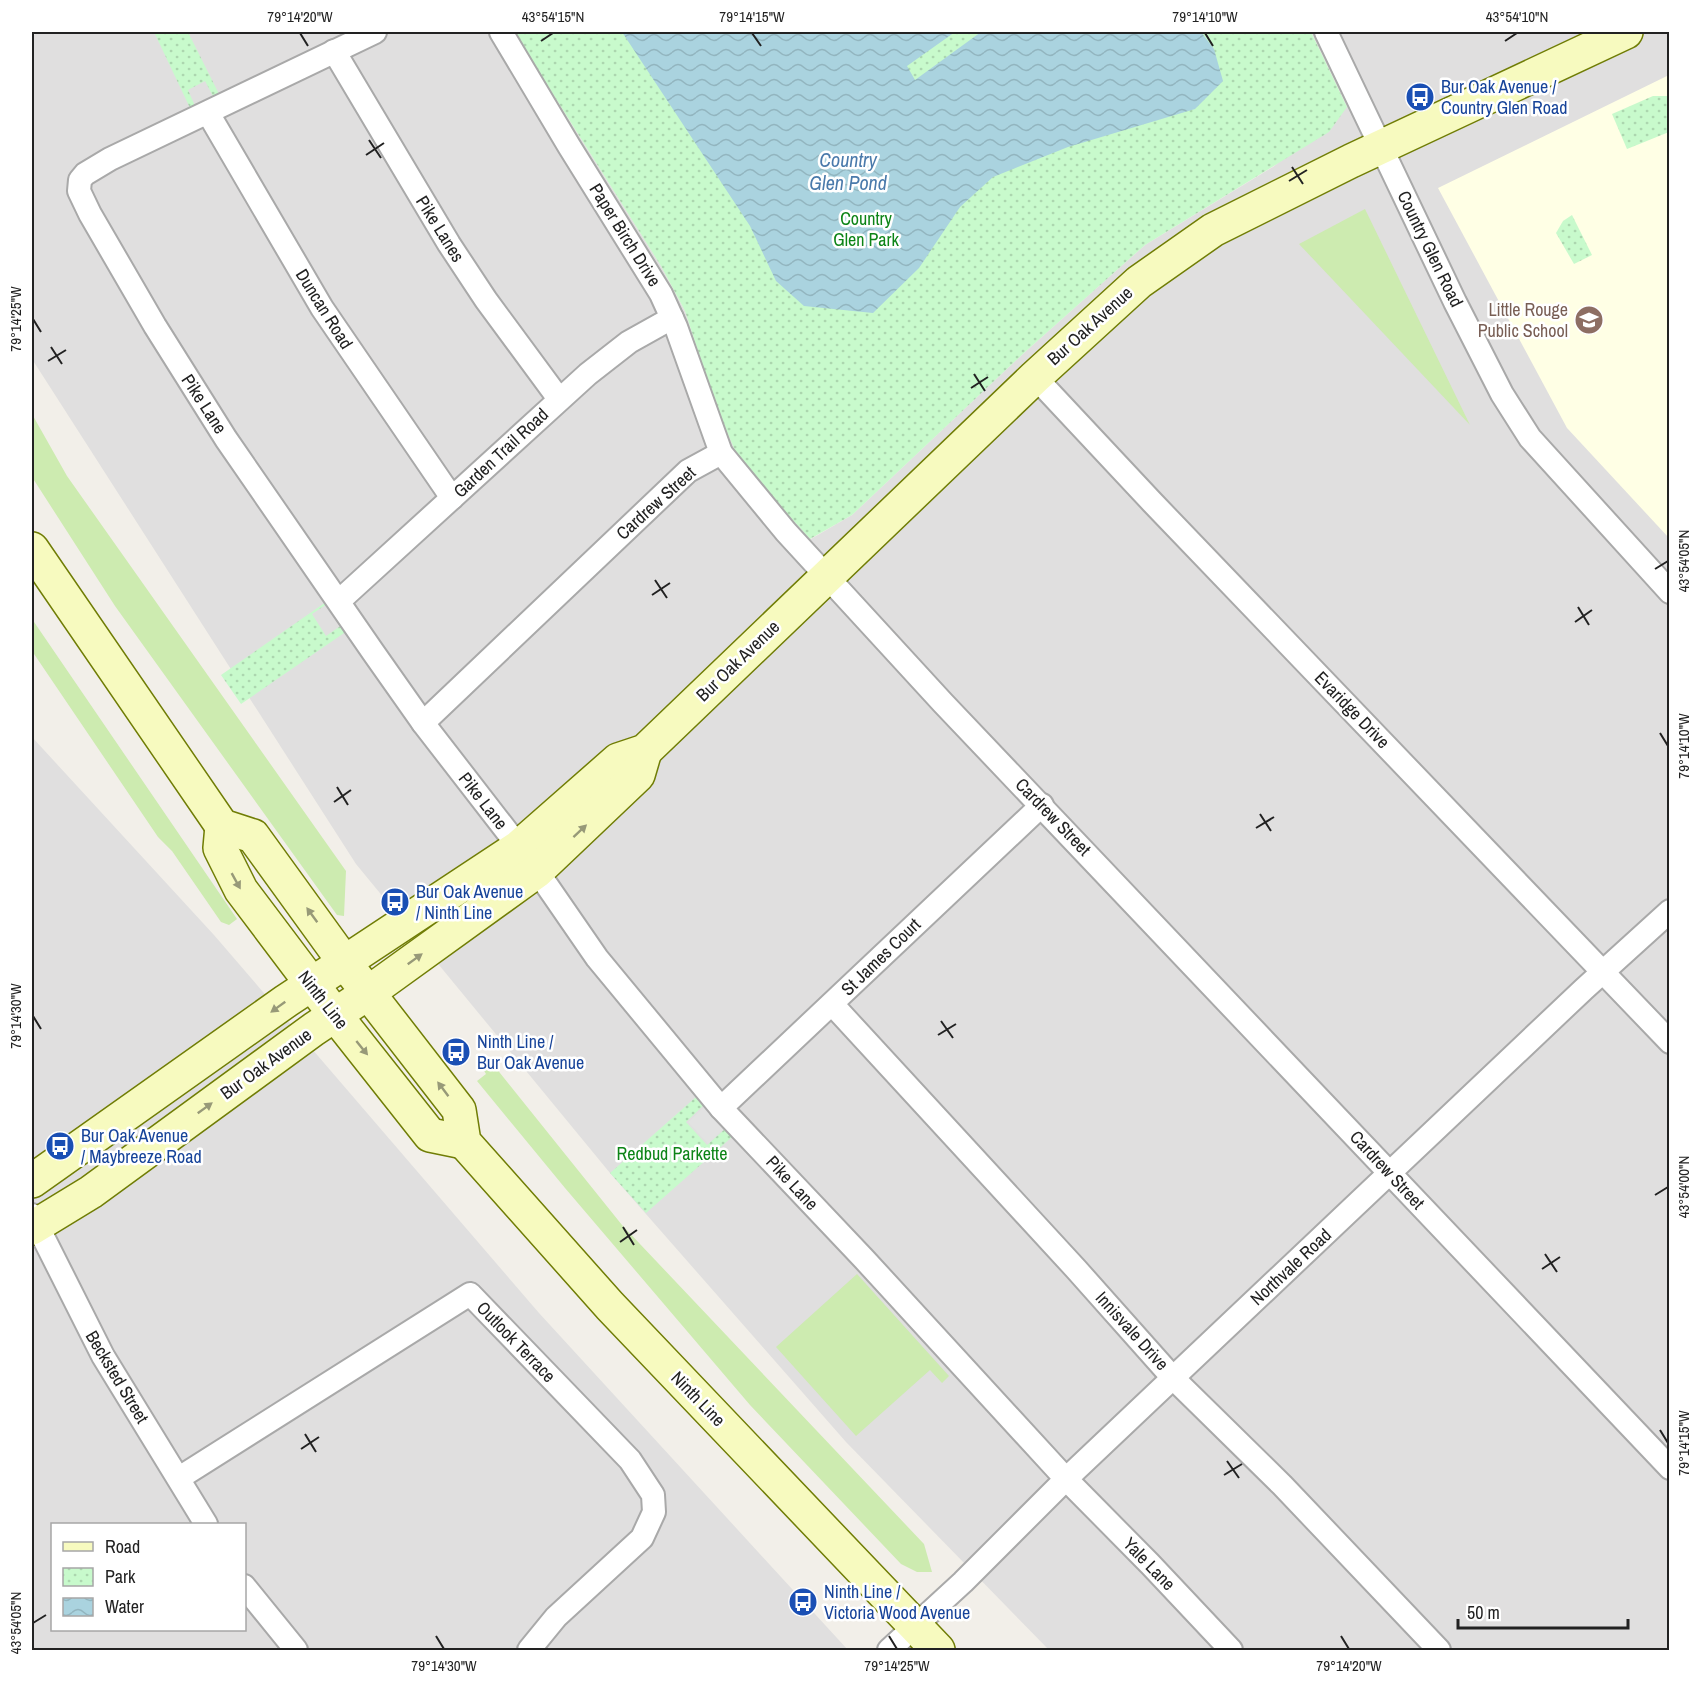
<svg xmlns="http://www.w3.org/2000/svg" width="1701" height="1682" font-family="'Archivo Narrow',sans-serif">
<defs>
<pattern id="park-dots" width="8" height="8" patternUnits="userSpaceOnUse" patternTransform="scale(1.5)"><rect width="8" height="8" fill="#c8facc"/><path d="M2 2h.1M6 6h.1" fill="none" stroke="#acd6af" stroke-width="1.8" stroke-linecap="round"/></pattern>
<pattern id="water-waves" width="16" height="10" patternUnits="userSpaceOnUse" patternTransform="scale(1.5)"><rect width="16" height="10" fill="#aad3df"/><path d="M0 5q4-4 8 0t8 0" fill="none" stroke="#92b5bf"/></pattern>
</defs>
<rect width="100%" height="100%" fill="#f2efe9"/>
<g fill="#e0dfdf" fill-rule="evenodd">
<path d="M39,32h475l147,234 24,45 31,95 95,133 41,-24 173,-163 120,-107 128,-78 74,-60 -36,-75h358v1618h-620l-203,-208 -236,-269 -254,-309 -324,-505v-323z"/>
<path d="M32,737l182,198 325,378 309,337h-816zM52,1524h192v106h-192z"/>
</g>
<path fill="#ffffe5" d="M1669,75v463l-102,-110 -129,-240z"/>
<g fill="#cdebb0">
<path d="M1365,209l105,216 -171,-181z"/>
<path d="M32,414l35,62 279,395 -2,45 -7,-1 -222,-309 -83,-129z"/>
<path d="M32,619l205,300 -8,6 -8,-3 -49,-71 -14,-14 -126,-186z"/>
<path d="M488,1058l134,167 302,319 8,28h-15l-16,-8 -151,-159 -185,-217 -88,-107 9,-7 -6,-10z"/>
<path d="M857,1274l92,102 -7,7 -12,-13 -74,66 -80,-89z"/>
</g>
<g fill="url(#park-dots)">
<path d="M154,32h34l32,64 -6,2 -9,-17 -17,9 7,16 -5,2z"/>
<path d="M514,32h797l36,75 -18,25 -184,113 -120,107 -173,163 -42,24 -71,-79 -23,-54 -31,-95 -24,-45z"/>
<path d="M1653,96h16v36l-42,17 -15,-35z"/>
<path d="M1572,215l20,40 -18,9 -18,-31 7,-12z"/>
<path d="M326,602l1,2 -15,10 14,22 16,-11 5,6 -106,73 -20,-29z"/>
<path d="M696,1097l8,8 -18,17 21,23 18,-16 7,8 -86,76 -36,-40z"/>
</g>
<path fill="#e2e2e2" d="M705,1106l20,22 -17,16 -20,-22z"/>
<path fill="url(#water-waves)" d="M622,32h333l-48,34 8,14 66,-48h220l13,17 9,32 -28,28 -127,38 -75,30 -33,30 -41,61 -46,45 -69,-7 -28,-25 -26,-55z"/>
<g fill="none" stroke-linecap="round" stroke-linejoin="round">
<g stroke="#a9a9a9" stroke-width="26">
<g id="street">
<path d="M375,32l-265,127 -25,15 -5,6 -1,11 11,23 65,112 71,113 147,213 50,71 96,124"/>
<path d="M501,32l68,114 92,148 15,33 45,126 65,79 157,171 727,765"/>
<path d="M1326,32l129,270 47,92 28,44 140,154"/>
<path d="M334,51l115,193 37,56 73,99"/>
<path d="M208,113l114,195 130,190"/>
<path d="M1035,377l117,125 518,540"/>
<path d="M339,601l249,-227 41,-32 43,-24"/>
<path d="M423,723l265,-252 33,-18"/>
<path d="M537,871l60,87 124,150 143,151 202,220 84,85 81,86"/>
<path d="M832,1004l244,265 97,109 109,107 157,165"/>
<path d="M721,1108l321,-303"/>
<path d="M32,1215l71,141 103,168"/>
<path d="M179,1478l291,-184 160,166 23,35 1,17 -12,26 -86,79 -27,33"/>
<path d="M244,1586l52,64"/>
<path d="M889,1650l74,-68 103,-103 518,-490 86,-78"/>
</g>
</g>
<g stroke="#707d05" stroke-width="36">
<g id="secondary">
<path d="M32,549l190,277 31,10 92,127 114,147 5,32 146,164 328,344"/>
<path d="M222,826l-2,22 21,42 95,126 94,119 34,7"/>
<path d="M32,1181l254,-180 233,-154 99,-87 27,-9 390,-374 104,-95 74,-52 138,-69 275,-129"/>
<path d="M32,1228l59,-36 223,-163 54,-36 169,-122 101,-96 7,-24"/>
</g>
</g>
<use href="#street" stroke="#fff" stroke-width="22"/>
<use href="#secondary" stroke="#f7fabf" stroke-width="33"/>
</g>
<defs><path id="oneway-solid" d="M-6-.8H1V-3.2L6.5 0L1 3.2V.8H-6Z" transform="scale(1.5)"/></defs>
<g fill="#979978">
<use href="#oneway-solid" transform="translate(580 831) rotate(-43)"/>
<use href="#oneway-solid" transform="translate(236 881) rotate(61)"/>
<use href="#oneway-solid" transform="translate(312 915) rotate(-126)"/>
<use href="#oneway-solid" transform="translate(415 959) rotate(-36)"/>
<use href="#oneway-solid" transform="translate(278 1007) rotate(144)"/>
<use href="#oneway-solid" transform="translate(362 1048) rotate(51)"/>
<use href="#oneway-solid" transform="translate(443 1089) rotate(-127)"/>
<use href="#oneway-solid" transform="translate(205 1108) rotate(-36)"/>
</g>
<path fill="none" stroke="#222" stroke-width="2" d="M300,33l8,13M752,33l9,13M1205,33l8,13M541,41l12,-8M1505,41l12,-8M369,140l12,18M366,155l18,-12M1292,167l11,17M1289,181l18,-11M33,319l8,13M51,347l11,17M48,361l18,-11M974,374l11,17M971,388l17,-11M1655,569l13,-8M655,580l12,18M652,595l18,-12M1578,607l11,18M1575,622l17,-12M1660,733l8,13M337,787l11,18M334,802l17,-12M1260,814l11,17M1256,828l18,-11M33,1016l8,13M941,1021l12,17M938,1035l18,-11M1655,1195l13,-8M623,1227l11,18M620,1242l17,-12M1545,1254l12,18M1542,1269l18,-12M1660,1430l8,13M305,1434l11,18M301,1449l18,-12M1227,1461l12,17M1224,1475l18,-11M33,1623l13,-8M436,1636l8,13M889,1636l8,13M1341,1636l8,13"/>
<defs>
<g id="bus-disc" transform="scale(1.5)"><circle r="9.5" fill="#1a4fb4" stroke="#fff"/><path d="M-5-6H5V4H4V6H2V4H-2V6H-4V4H-5ZM-3.5-4V0h7V-4ZM-3.5 1.2v1.5H-2V1.2ZM2 1.2v1.5H3.5V1.2Z" fill="#fff"/></g>
<g id="school-disc" transform="scale(1.5)"><circle r="9.5" fill="#8d6e63" stroke="#fff"/><path d="M0-5L7-2L0 1L-7-2ZM-4 1L0 2.5L4 1V4Q0 6-4 4Z" fill="#fff"/></g>
</defs>
<g fill-rule="evenodd">
<use href="#bus-disc" x="1420" y="97"/>
<use href="#school-disc" x="1589" y="320"/>
<use href="#bus-disc" x="395" y="902"/>
<use href="#bus-disc" x="456" y="1052"/>
<use href="#bus-disc" x="60" y="1146"/>
<use href="#bus-disc" x="803" y="1602"/>
</g>
<g text-anchor="middle" stroke-width="5" stroke-linejoin="round" paint-order="stroke">
<g font-size="18" fill="#164399" stroke="#fff" text-anchor="start">
<text x="1441" y="93">Bur Oak Avenue /<tspan x="1441" dy="21">Country Glen Road</tspan></text>
<text x="416" y="898">Bur Oak Avenue<tspan x="416" dy="21">/ Ninth Line</tspan></text>
<text x="477" y="1048">Ninth Line /<tspan x="477" dy="21">Bur Oak Avenue</tspan></text>
<text x="81" y="1142">Bur Oak Avenue<tspan x="81" dy="21">/ Maybreeze Road</tspan></text>
<text x="824" y="1598">Ninth Line /<tspan x="824" dy="21">Victoria Wood Avenue</tspan></text>
</g>
<g font-size="18" fill="#0c8416" stroke="#fff">
<text x="866" y="225">Country<tspan x="866" dy="21">Glen Park</tspan></text>
<text x="672" y="1160">Redbud Parkette</text>
</g>
<g font-size="18" fill="#222" stroke="#fff">
<text transform="translate(440 229) rotate(58)" y="6">Pike Lanes</text>
<text transform="translate(625 235) rotate(58)" y="6">Paper Birch Drive</text>
<text transform="translate(1430 249) rotate(64)" y="6">Country Glen Road</text>
<text transform="translate(324 309) rotate(58)" y="6">Duncan Road</text>
<text transform="translate(1090 326) rotate(-42)" y="6">Bur Oak Avenue</text>
<text transform="translate(204 404) rotate(57)" y="6">Pike Lane</text>
<text transform="translate(501 453) rotate(-43)" y="6">Garden Trail Road</text>
<text transform="translate(656 503) rotate(-42)" y="6">Cardrew Street</text>
<text transform="translate(738 661) rotate(-44)" y="6">Bur Oak Avenue</text>
<text transform="translate(1352 710) rotate(46)" y="6">Evaridge Drive</text>
<text transform="translate(483 801) rotate(52)" y="6">Pike Lane</text>
<text transform="translate(1053 817) rotate(46)" y="6">Cardrew Street</text>
<text transform="translate(881 957) rotate(-44)" y="6">St James Court</text>
<text transform="translate(323 1000) rotate(52)" y="6">Ninth Line</text>
<text transform="translate(266 1064) rotate(-36)" y="6">Bur Oak Avenue</text>
<text transform="translate(1387 1170) rotate(47)" y="6">Cardrew Street</text>
<text transform="translate(792 1183) rotate(47)" y="6">Pike Lane</text>
<text transform="translate(1291 1267) rotate(-43)" y="6">Northvale Road</text>
<text transform="translate(1132 1331) rotate(48)" y="6">Innisvale Drive</text>
<text transform="translate(516 1342) rotate(46)" y="6">Outlook Terrace</text>
<text transform="translate(117 1377) rotate(59)" y="6">Becksted Street</text>
<text transform="translate(698 1399) rotate(46)" y="6">Ninth Line</text>
<text transform="translate(1149 1564) rotate(46)" y="6">Yale Lane</text>
</g>
<g font-size="18" fill="#785e54" stroke="#fff" text-anchor="end">
<text x="1568" y="316">Little Rouge<tspan x="1568" dy="21">Public School</tspan></text>
</g>
<g font-size="20" font-style="italic" fill="#4a7aab" stroke="#fff">
<text x="848" y="167">Country<tspan x="848" dy="23">Glen Pond</tspan></text>
</g>
</g>
<rect width="1701" height="1682" fill="none" stroke="#ffffff" stroke-width="66"/>
<rect x="51" y="1523" width="195" height="108" fill="#ffffff" stroke="#a7a7a7" stroke-width="1.5"/>
<rect x="63" y="1542" width="30" height="9" fill="#f7fabf" stroke="#a7a7a7" stroke-width="1.5"/>
<text x="105" y="1553" font-size="18" fill="#222222">Road</text>
<rect x="63" y="1568" width="30" height="18" fill="url(#park-dots)" stroke="#a7a7a7" stroke-width="1.5"/>
<text x="105" y="1583" font-size="18" fill="#222222">Park</text>
<rect x="63" y="1598" width="30" height="18" fill="url(#water-waves)" stroke="#a7a7a7" stroke-width="1.5"/>
<text x="105" y="1613" font-size="18" fill="#222222">Water</text>
<path d="M1458 1619v9h170v-9" fill="none" stroke="#222222" stroke-width="3"/>
<text x="1467" y="1619" font-size="18" fill="#222222" stroke="#ffffff" stroke-width="4.5" paint-order="stroke">50 m</text>
<rect x="33" y="33" width="1635" height="1616" fill="none" stroke="#222" stroke-width="2"/>
<g font-size="15" text-anchor="middle" fill="#222">
<text x="300" y="22">79°14'20"W</text>
<text x="553" y="22">43°54'15"N</text>
<text x="752" y="22">79°14'15"W</text>
<text x="1205" y="22">79°14'10"W</text>
<text x="1517" y="22">43°54'10"N</text>
<text transform="translate(16 319) rotate(-90)" y="5">79°14'25"W</text>
<text transform="translate(1684 561) rotate(-90)" y="5">43°54'05"N</text>
<text transform="translate(1684 746) rotate(-90)" y="5">79°14'10"W</text>
<text transform="translate(16 1016) rotate(-90)" y="5">79°14'30"W</text>
<text transform="translate(1684 1187) rotate(-90)" y="5">43°54'00"N</text>
<text transform="translate(1684 1443) rotate(-90)" y="5">79°14'15"W</text>
<text transform="translate(16 1623) rotate(-90)" y="5">43°54'05"N</text>
<text x="444" y="1671">79°14'30"W</text>
<text x="897" y="1671">79°14'25"W</text>
<text x="1349" y="1671">79°14'20"W</text>
</g>
</svg>
